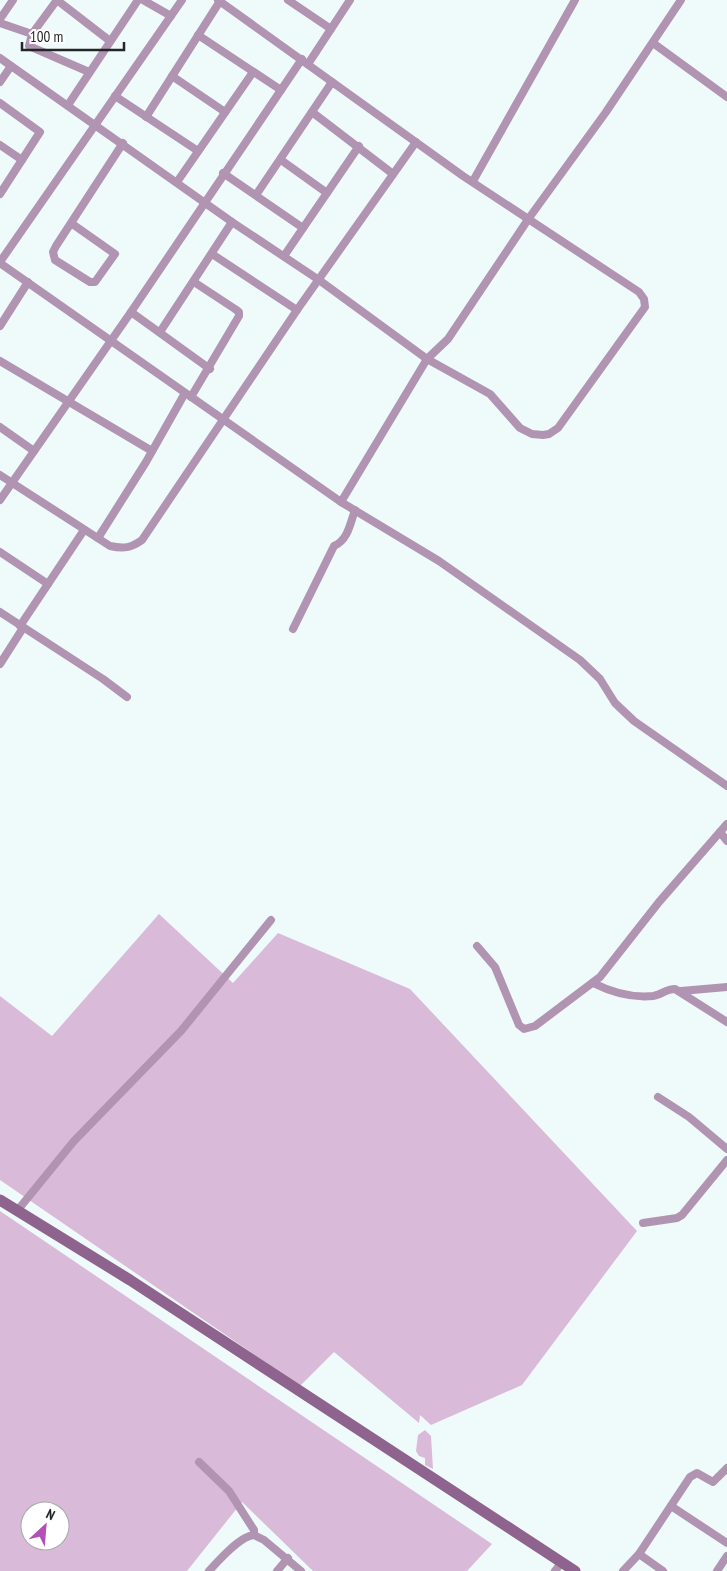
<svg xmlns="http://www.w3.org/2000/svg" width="727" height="1571" font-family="'PT Sans Narrow',sans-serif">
<rect width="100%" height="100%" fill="#effafb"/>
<g fill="#d9bbd9" fill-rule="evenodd">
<path d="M159,914l74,69 45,-50 132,56 227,242 -115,154 -91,40 -11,-10 -1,8 -85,-71 -34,34 -300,-206v-184l52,40z"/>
<path d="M0,1211l492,333 -25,27h-154l-71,-69 -55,69h-187zM30,1511h30v30h-30z"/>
<path d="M425,1430l6,6 2,33 -8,-4v-7l-6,-2 -3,-5 2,-16z"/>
</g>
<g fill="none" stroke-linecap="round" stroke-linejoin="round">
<g stroke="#b194b1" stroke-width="8">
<path d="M57,0l53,41"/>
<path d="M143,0l28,16"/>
<path d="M288,0l43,29"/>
<path d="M0,19l13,-19"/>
<path d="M0,23l32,11 -3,12 60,26"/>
<path d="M32,34l25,-34"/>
<path d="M198,35l83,55"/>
<path d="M653,43l74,54"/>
<path d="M0,58l232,164 87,58 108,79 63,35 30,34 12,6 11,1 6,-1 9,-6 87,-121 -1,-8 -5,-7 -176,-116 -245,-176"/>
<path d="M308,64l42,-64"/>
<path d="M172,76l53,36"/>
<path d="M0,82l11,-16"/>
<path d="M115,96l83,55"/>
<path d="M0,103l40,29 -40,62"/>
<path d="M68,105l70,-105"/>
<path d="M312,112l81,62"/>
<path d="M146,117l74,-116"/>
<path d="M0,145l22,15"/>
<path d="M281,160l46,33"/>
<path d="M223,173l80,55"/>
<path d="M473,181l102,-181"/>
<path d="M177,182l76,-110"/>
<path d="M256,195l76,-113"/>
<path d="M71,223l44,31 -20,28h-5l-35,-22 -2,-8 3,-6 67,-103"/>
<path d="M212,254l85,56"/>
<path d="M284,256l75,-110"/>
<path d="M0,262l182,-262"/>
<path d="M0,263l341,239 98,59 141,99 20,19 15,24 19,18 93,65"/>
<path d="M131,312l79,57"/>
<path d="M0,326l28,-44"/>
<path d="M160,332l72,-110"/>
<path d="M0,361l152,90"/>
<path d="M191,397l48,-81v-4l-4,-3 -41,-27"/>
<path d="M0,427l34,24"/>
<path d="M0,475l110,71c14,3 21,2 32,-6l155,-230 119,-168"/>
<path d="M0,500l131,-188 171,-253"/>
<path d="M341,502l86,-143 21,-20 81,-121 77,-106 75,-112"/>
<path d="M98,538l48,-76 39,-69"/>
<path d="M0,552l48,32"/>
<path d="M0,612l103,67 24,18"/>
<path d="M20,626l64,-96"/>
<path d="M293,629l41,-83c14,-6 16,-22 21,-36"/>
<path d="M0,664l23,-36"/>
<path d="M720,832l7,9"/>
<path d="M477,946l18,21 24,58 5,4 11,-3 65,-49 59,-75 68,-78"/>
<path d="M593,983c18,9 40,15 60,13 8,-1 13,-7 22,-7l52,33"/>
<path d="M681,991l46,-4"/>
<path d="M658,1097l31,20 38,32"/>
<path d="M17,1211l57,-70 107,-110 90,-111"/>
<path d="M643,1223l34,-5 5,-3 45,-55"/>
<path d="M199,1462l30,29 25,39v5"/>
<path d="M671,1506l56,37"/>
<path d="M639,1554l24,17"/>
<path d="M209,1571c9,-10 31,-35 45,-36l10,5 37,31"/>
<path d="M277,1571l11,-13"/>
<path d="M555,1571l7,-9"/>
<path d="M623,1571l16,-17 51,-77 7,-4 16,9 14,-14"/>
<path d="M717,1571l10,-15"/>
</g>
<path stroke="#8e648f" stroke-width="11" d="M0,1200l130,80 445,291"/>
</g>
<g transform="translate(45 1526) rotate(26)"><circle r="24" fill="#ffffff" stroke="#a7a8a8"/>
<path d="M0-4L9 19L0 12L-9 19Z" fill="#b350b7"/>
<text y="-8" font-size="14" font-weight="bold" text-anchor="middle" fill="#222626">N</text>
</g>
<path d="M22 42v8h102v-8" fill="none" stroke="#222626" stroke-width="2.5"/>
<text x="30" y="42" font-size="15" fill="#222626" stroke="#ffffff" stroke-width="4" paint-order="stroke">100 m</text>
</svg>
